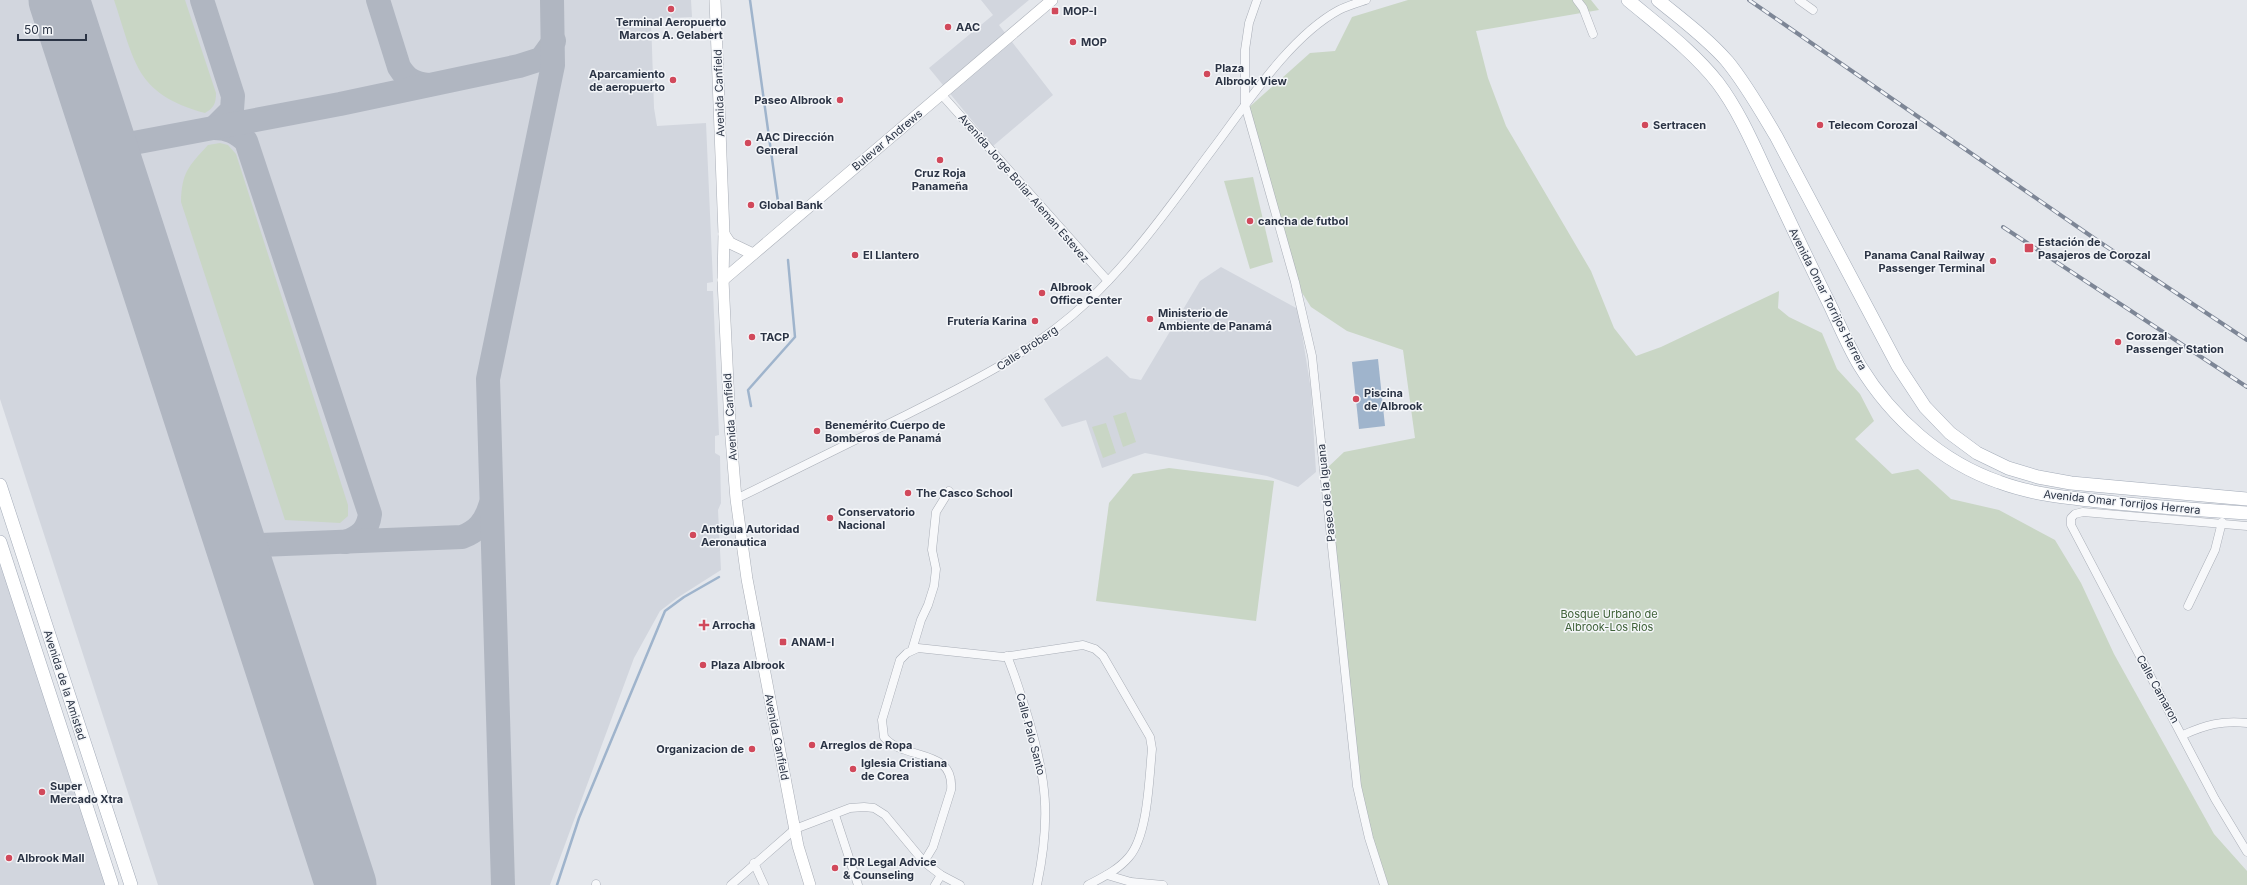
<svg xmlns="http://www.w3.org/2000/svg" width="2247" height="885" font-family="Inter,sans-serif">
<rect width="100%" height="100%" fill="#e4e7ec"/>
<g fill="#d2d6de">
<path d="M0,0h691l1,17 -41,2 3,89 3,18 49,-3 7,159 -6,1v8h6l6,144 -4,1v17l5,3 1,47 -3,7 3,60 -44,28 -17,13 -26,47 -84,227h-392l-158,-486z"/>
<path d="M981,0h48l-30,25 54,70 -60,51 -64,-78 64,-53z"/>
<path d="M1221,267l77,42 13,81 5,82 -18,15 -31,-11 -122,-23 -43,15 -16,-48 -24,7 -18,-28 63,-43 23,22 11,2 59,-99z"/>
<path d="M0,542l112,343h-112z"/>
</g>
<g fill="#c9d6c5">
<path d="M114,0h71l31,93c0,10 -2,15 -11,20 -70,-19 -70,-51 -91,-113z"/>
<path d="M1408,0h183l8,10 -123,21 12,47 18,48 85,145 23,57 22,28 25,-9 118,-56 -1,17 11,9 33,16 15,36 23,25 14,27 -19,18 37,35 26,-5 33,30 48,11 56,30 26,43 33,71 100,180 33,37v14h-862l-27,-95 -33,-320 19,-18 71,-14 -12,-88 -56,-19 -36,-24 -17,-27 -22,-64 -26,-106 64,-57 25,-2 17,-34z"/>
<path d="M220,143l8,2 8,9 112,351v11l-8,7 -55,-3 -104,-318c1,-30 7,-35 27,-57z"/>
<path d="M1253,177l20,85 -23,7 -26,-88z"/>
<path d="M1126,412l10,30 -13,5 -10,-31z"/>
<path d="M1106,423l10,30 -13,5 -11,-31z"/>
<path d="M1169,468l105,13 -18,140 -160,-20 13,-98 24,-29z"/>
</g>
<path fill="#9fb4cc" d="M1378,359l7,67 -26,3 -7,-67z"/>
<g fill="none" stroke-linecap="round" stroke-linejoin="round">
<g stroke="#9fb4cc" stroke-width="2.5">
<path d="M750,0l29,209"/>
<path d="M751,406l-3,-16 47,-53 -7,-77"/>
<path d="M557,885l22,-67 86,-207 19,-14 35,-20"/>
</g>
<g stroke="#b0b6c1" stroke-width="24">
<path d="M202,0l31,96 -1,14 -18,18"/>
<path d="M378,0l21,67c8,13 15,16 29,18"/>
<path d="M214,128c14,0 22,4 32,13l124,373c-2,16 -10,23 -25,28"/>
<path d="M107,148l233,-44 179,-38 22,-7 13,-18"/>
<path d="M236,546l226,-9c16,-6 23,-15 28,-31"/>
<path d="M503,885l-15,-506 65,-314 -1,-65"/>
</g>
<path stroke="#b0b6c1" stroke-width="61" d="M59,0l287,885"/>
<g stroke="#a9aeb7" stroke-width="9">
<g id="street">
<path d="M1257,0l-8,23 -4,27v55l50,177 17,74 45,430 12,52 15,47"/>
<path d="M1577,0l6,8 10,26"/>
<path d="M1799,0l14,10"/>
<path d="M941,94l167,187"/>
<path d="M736,499c55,-27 111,-55 166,-82 66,-33 131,-64 185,-115 48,-45 86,-100 125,-152 34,-45 77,-113 127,-140 8,-4 18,-7 27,-10"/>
<path d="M2247,526l-164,-14 -8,2 -4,4v7l144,274 32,53"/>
<path d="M2188,606l27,-56 7,-28"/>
<path d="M912,650l9,-30 7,-15 6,-19 2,-17 -4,-19 4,-38 13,-21"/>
<path d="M1007,656c8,19 14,39 20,58 20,65 24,104 10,171"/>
<path d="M2183,735c22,-10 40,-15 64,-12"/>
<path d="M835,815l23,70"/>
<path d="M924,862l9,-15 18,-57c4,-43 -48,-29 -67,-53l-2,-17 18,-60 7,-7 11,-5 85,9 80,-12 12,4 8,7 47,81 2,12c-3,30 -4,86 -23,108 -11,13 -26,20 -41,28"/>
<path d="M754,863l10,22"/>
<path d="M1107,875l24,7 32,3"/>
<path d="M596,885v-1"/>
<path d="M731,885l64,-56 55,-21 14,-1 10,1 11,7 39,47 17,13 19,10"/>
<path d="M935,885l6,-10"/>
</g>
</g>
<g stroke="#a9aeb7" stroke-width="12">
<g id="secondary">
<path d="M715,0l9,234 -1,46 7,145 6,74 11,80 51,267 12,39"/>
<path d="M724,234l6,9 23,11"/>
<path d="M723,280l329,-280"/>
</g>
</g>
<g stroke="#a3abb8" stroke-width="14">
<g id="primary">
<path d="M1628,0c31,26 65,51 90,83 21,28 35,61 50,93 20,42 40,85 61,127 10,21 19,43 31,63 32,52 81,96 139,116 35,13 71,16 108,20 46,5 93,8 140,11"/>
<path d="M1658,0c23,19 49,38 69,61 19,23 34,50 49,75l122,230 27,41 25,26 27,20 31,15 30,9 33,6 176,16"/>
<path d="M0,485l131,400"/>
<path d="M0,542l112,343"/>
</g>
</g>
<use href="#street" stroke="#f7f8fa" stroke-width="8"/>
<use href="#secondary" stroke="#fff" stroke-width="11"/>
<use href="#primary" stroke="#fff" stroke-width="13"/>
<g stroke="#7d8696" stroke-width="4">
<g id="rail">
<path d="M1749,0l352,243 146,97"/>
<path d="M2003,227l244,160"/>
</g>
</g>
<use href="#rail" stroke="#f4f6f9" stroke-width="2.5" stroke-dasharray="8" stroke-linecap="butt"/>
</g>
<g fill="#d1495b" stroke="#f4f6f9" stroke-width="1.5">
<circle cx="671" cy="9" r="4"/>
<rect x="1051" y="7" width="8" height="8" rx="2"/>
<circle cx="948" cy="27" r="4"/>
<circle cx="1073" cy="42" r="4"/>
<circle cx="1207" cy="74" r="4"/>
<circle cx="673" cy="80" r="4"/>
<circle cx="840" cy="100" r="4"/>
<circle cx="1645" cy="125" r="4"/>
<circle cx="1820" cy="125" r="4"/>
<circle cx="748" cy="143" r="4"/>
<circle cx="940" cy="160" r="4"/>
<circle cx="751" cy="205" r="4"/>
<circle cx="1250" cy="221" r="4"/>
<rect x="2024" y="243" width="10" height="10" rx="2"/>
<circle cx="855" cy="255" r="4"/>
<circle cx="1993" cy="261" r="4"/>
<circle cx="1042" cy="293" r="4"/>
<circle cx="1150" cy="319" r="4"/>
<circle cx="1035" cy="321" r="4"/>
<circle cx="752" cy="337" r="4"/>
<circle cx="2118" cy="342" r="4"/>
<circle cx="1356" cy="399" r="4"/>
<circle cx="817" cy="431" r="4"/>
<circle cx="908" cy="493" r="4"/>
<circle cx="830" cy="518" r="4"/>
<circle cx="693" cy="535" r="4"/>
<path d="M702 619h4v4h4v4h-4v4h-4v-4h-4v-4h4z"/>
<rect x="779" y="638" width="8" height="8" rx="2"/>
<circle cx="703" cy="665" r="4"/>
<circle cx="812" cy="745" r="4"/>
<circle cx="752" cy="749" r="4"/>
<circle cx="853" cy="769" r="4"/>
<circle cx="42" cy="792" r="4"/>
<circle cx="9" cy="858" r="4"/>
<circle cx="835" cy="868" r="4"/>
</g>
<g text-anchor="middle" stroke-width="3" stroke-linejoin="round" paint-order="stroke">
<g font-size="11" font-weight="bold" fill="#2b3445" stroke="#f4f6f9" text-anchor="start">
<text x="1063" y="15">MOP-I</text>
<text x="671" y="26" text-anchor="middle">Terminal Aeropuerto<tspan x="671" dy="13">Marcos A. Gelabert</tspan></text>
<text x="956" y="31">AAC</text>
<text x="1081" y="46">MOP</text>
<text x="1215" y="72">Plaza<tspan x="1215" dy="13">Albrook View</tspan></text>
<text x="665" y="78" text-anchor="end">Aparcamiento<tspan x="665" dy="13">de aeropuerto</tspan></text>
<text x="832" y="104" text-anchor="end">Paseo Albrook</text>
<text x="1653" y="129">Sertracen</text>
<text x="1828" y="129">Telecom Corozal</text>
<text x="756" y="141">AAC Dirección<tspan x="756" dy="13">General</tspan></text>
<text x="940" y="177" text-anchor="middle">Cruz Roja<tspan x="940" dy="13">Panameña</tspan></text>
<text x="759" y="209">Global Bank</text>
<text x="1258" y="225">cancha de futbol</text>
<text x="2038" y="246">Estación de<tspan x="2038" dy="13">Pasajeros de Corozal</tspan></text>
<text x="863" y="259">El Llantero</text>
<text x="1985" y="259" text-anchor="end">Panama Canal Railway<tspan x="1985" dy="13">Passenger Terminal</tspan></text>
<text x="1050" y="291">Albrook<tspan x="1050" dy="13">Office Center</tspan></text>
<text x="1158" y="317">Ministerio de<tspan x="1158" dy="13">Ambiente de Panamá</tspan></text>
<text x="1027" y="325" text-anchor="end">Frutería Karina</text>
<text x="2126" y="340">Corozal<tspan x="2126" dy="13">Passenger Station</tspan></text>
<text x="760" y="341">TACP</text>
<text x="1364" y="397">Piscina<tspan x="1364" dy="13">de Albrook</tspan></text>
<text x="825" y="429">Benemérito Cuerpo de<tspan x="825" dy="13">Bomberos de Panamá</tspan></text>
<text x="916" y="497">The Casco School</text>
<text x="838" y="516">Conservatorio<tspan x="838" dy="13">Nacional</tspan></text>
<text x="701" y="533">Antigua Autoridad<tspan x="701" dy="13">Aeronautica</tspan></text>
<text x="712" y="629">Arrocha</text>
<text x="791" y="646">ANAM-I</text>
<text x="711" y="669">Plaza Albrook</text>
<text x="820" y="749">Arreglos de Ropa</text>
<text x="744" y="753" text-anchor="end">Organizacion de</text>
<text x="861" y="767">Iglesia Cristiana<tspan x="861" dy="13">de Corea</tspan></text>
<text x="50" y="790">Super<tspan x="50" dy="13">Mercado Xtra</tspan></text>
<text x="17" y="862">Albrook Mall</text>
<text x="843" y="866">FDR Legal Advice<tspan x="843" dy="13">&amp; Counseling</tspan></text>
</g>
<g font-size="11" fill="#2b3445" stroke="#f4f6f9">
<text transform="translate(719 93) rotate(-92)" y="4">Avenida Canfield</text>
<text transform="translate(887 140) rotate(-40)" y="4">Bulevar Andrews</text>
<text transform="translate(1024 188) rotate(49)" y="4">Avenida Jorge Boliar Aleman Estevez</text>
<text transform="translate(1828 299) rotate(63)" y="4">Avenida Omar Torrijos Herrera</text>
<text transform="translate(1027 348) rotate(-34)" y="4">Calle Broberg</text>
<text transform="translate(730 417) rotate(-94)" y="4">Avenida Canfield</text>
<text transform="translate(1326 493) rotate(-96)" y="4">Paseo de la Iguana</text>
<text transform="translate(2122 502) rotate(6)" y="4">Avenida Omar Torrijos Herrera</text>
<text transform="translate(65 685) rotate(72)" y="4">Avenida de la Amistad</text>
<text transform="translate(2158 689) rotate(61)" y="4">Calle Camaron</text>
<text transform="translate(1031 734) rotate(75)" y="4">Calle Palo Santo</text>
<text transform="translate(777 737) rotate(79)" y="4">Avenida Canfield</text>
</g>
<g font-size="11" fill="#3f6138" stroke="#f4f6f9">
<text x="1609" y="618">Bosque Urbano de<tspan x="1609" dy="13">Albrook-Los Ríos</tspan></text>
</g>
</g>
<path d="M18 34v6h68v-6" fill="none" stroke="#2b3445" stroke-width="2"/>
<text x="24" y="34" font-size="12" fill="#2b3445" stroke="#f4f6f9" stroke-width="3" paint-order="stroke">50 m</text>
</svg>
